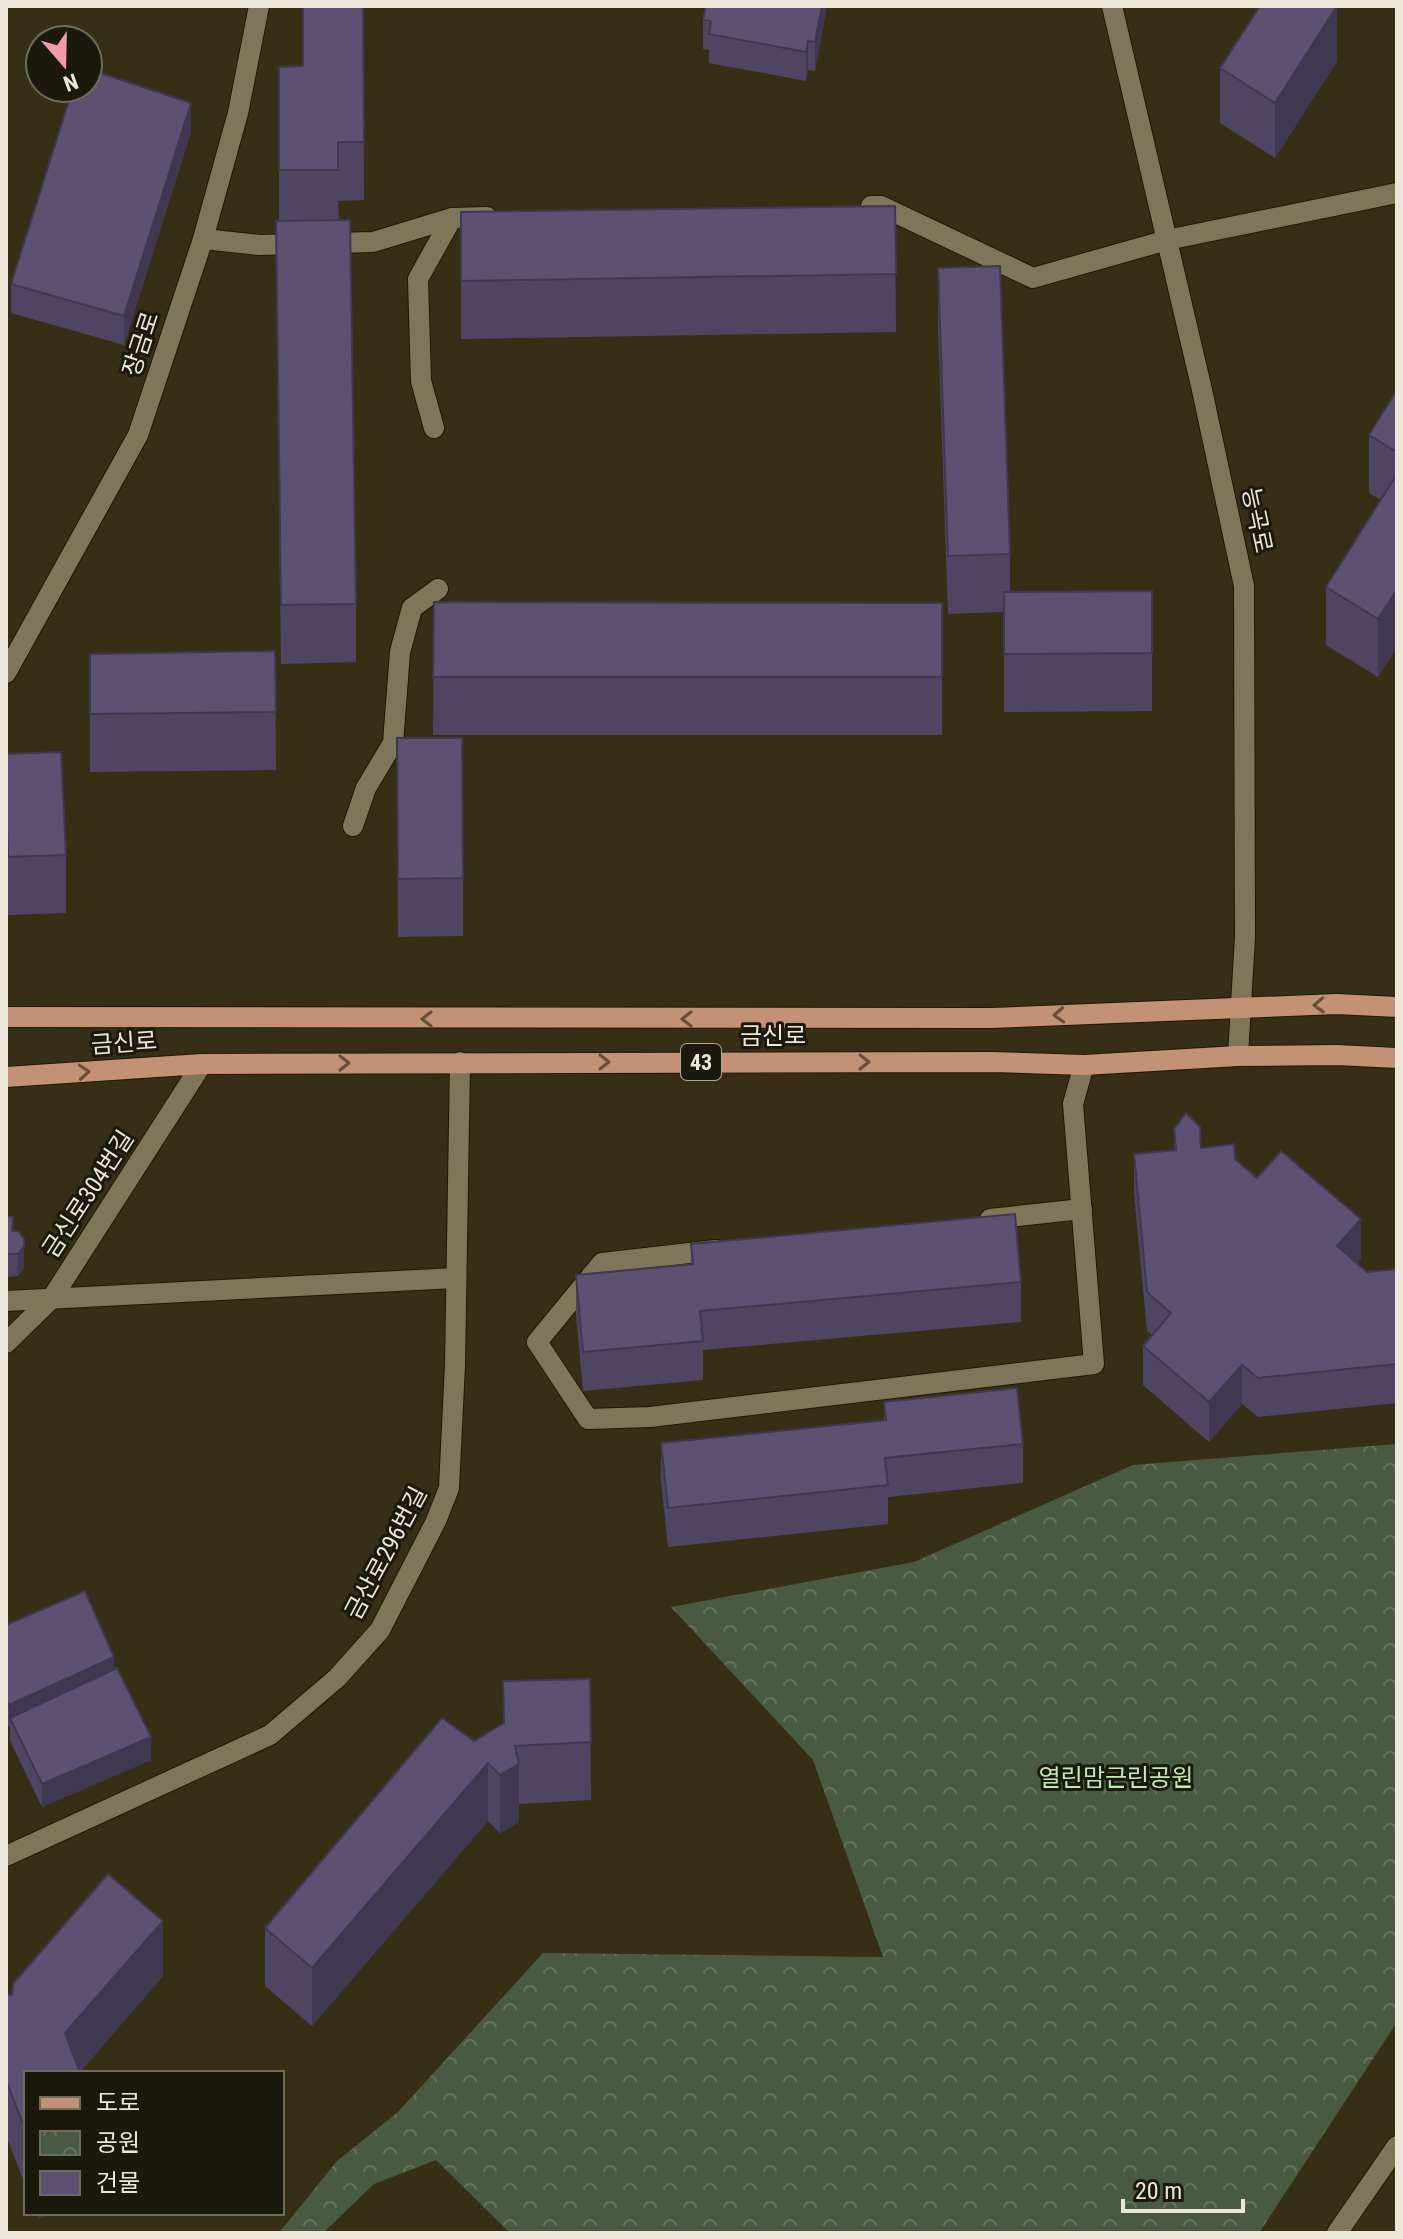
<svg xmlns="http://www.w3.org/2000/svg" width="1403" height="2239" font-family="'Roboto Condensed','Noto Sans KR',sans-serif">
<defs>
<pattern id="park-crowns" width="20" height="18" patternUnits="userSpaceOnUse" patternTransform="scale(2)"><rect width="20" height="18" fill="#485b42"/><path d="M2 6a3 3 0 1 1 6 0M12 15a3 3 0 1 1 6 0" fill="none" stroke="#63735d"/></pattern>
</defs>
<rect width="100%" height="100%" fill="#372f15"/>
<path fill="url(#park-crowns)" d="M1397,1444v578l-138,211h-749l-74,-73 -62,24 -51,49h-44l58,-72 61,-49 145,-159 340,4 -70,-197 -142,-153 243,-45 219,-97z"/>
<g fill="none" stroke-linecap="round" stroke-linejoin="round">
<g stroke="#1f1700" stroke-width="22">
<g id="service">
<path d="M871,206h10l152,72 134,-38 230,-47"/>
<path d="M203,239l57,6 113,-3 79,-24 35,-1"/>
<path d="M434,428l-13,-47 -3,-102 34,-61"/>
<path d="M353,826l13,-38 27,-45 7,-91 12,-44 26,-19"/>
<path d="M990,1219l92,-10"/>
<path d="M716,1250l-114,13 -65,79 51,77 62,-2 444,-53 -21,-260 11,-39"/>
</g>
</g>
<g stroke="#1f1700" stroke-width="22">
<g id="minor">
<path d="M1112,6l90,384 42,196 1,351 -7,119"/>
<path d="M6,673l132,-238 65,-196 35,-126 21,-107"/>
<path d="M6,1301l450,-23"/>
<path d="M6,1343l46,-45 150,-234"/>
<path d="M6,1856l264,-121 67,-57 43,-48 56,-109 13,-33 6,-123 5,-303"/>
<path d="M1337,2233l60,-87"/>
</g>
</g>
<g stroke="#1f1700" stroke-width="22">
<g id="primary">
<path d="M6,1017l985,1 346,-14 60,3"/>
<path d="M6,1077l196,-13 790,-2 92,3 154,-9 99,-1 60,3"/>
</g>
</g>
<use href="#service" stroke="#7f765a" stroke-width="20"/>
<use href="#minor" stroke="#7f765a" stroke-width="20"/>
<use href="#primary" stroke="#c39274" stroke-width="20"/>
</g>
<g fill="#4f4563">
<path d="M363,6l1,194 -26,1 18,403v58l-75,2 -5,-385v-58h3v-154l24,-1z"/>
<path d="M827,6l-12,65 -7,-1 -2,11 -97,-18v-13l-6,-1v-29z"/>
<path d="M1337,61l-62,97 -55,-35v-55z"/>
<path d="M191,132l-67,213 -113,-32v-29z"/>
<path d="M895,206l1,126 -435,7v-127z"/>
<path d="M938,268l72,286v38l142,-1v120l-148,1v-100l-56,2 -10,-287z"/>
<path d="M1397,390v257l-19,30 -52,-32v-58l55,-87 -12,-7v-58z"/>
<path d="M434,602l508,1v132h-509z"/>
<path d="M275,651l1,119 -186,2v-118z"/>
<path d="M397,738l66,140v58l-65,1z"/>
<path d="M6,754l60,101v58l-58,2 -2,-56z"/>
<path d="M1174,1129l27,19 34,11 22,19 104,81 -5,4 11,9 30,-3v134l-139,14 -16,-13 -33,38 -66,-57v-39l9,-11 -5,-4 -13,-138v-39l40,-4z"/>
<path d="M6,1216l7,15 11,38 -6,7 -12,1z"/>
<path d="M691,1244l330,38v40l-318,28v30l-120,11 -7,-77v-39l115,-11z"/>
<path d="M884,1402l139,42v39l-135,14v27l-220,23 -7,-65v-39l223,-23z"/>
<path d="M6,1625l108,45 37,90 -109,47 -32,-66v-14h-1l-3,-5z"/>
<path d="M590,1679l1,121 -72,4v18l-19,11 -12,-12 -176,205 -47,-40v-58l209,-187z"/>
<path d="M163,1976l-83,96 -54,1v114l-20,-52v-141l6,1z"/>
</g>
<g fill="#403850">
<path d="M822,6h5l-12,65v-29z"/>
<path d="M1337,6v55l-62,97v-55z"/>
<path d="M808,41v29l-2,11v-29z"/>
<path d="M191,103v29l-67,213v-29z"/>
<path d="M1397,589v58l-19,30v-58z"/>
<path d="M1361,1219v40l-24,26v-39z"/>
<path d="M24,1246v23l-6,7v-22z"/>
<path d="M1242,1365v39l-33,38v-40z"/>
<path d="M114,1657v23l-104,38v9h-1v-22z"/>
<path d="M151,1737v23l-109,47v-23z"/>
<path d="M488,1763v58l-176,205v-58z"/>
<path d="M519,1764v58l-19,11v-58z"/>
<path d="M163,1921v55l-84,97 -14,-40z"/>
<path d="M38,2213h14l-14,6z"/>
</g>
<g fill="#5c5073" stroke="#403850" stroke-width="2">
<path d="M303,6h60l1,136h-26v28h-59v-103l24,-1z"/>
<path d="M706,6h116l-7,36 -7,-1 -2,11 -97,-18 2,-13 -8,-1z"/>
<path d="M1260,6h77l-62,97 -55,-35z"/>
<path d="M88,69l103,34 -67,213 -113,-32 62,-196h15z"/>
<path d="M895,206l1,68 -435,7v-69z"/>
<path d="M350,220l6,384 -75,1 -5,-384z"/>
<path d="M1000,266l10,288 -62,2 -10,-288z"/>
<path d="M1397,390v62l-28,-17z"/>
<path d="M1397,474v115l-19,30 -52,-32z"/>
<path d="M1152,591v62l-148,1v-62z"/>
<path d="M434,602l508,1v74h-509z"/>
<path d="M275,651l1,61 -186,2v-60z"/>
<path d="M397,738h65l1,140 -65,1z"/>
<path d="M61,752l5,103 -58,2 -2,-56v-47z"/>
<path d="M1186,1113l14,14 1,21 33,-4 1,15 22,19 24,-27 80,68 -24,27 30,26 30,-3v95l-139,14 -16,-13 -33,37 -66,-56 28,-33 -24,-21 -13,-138 42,-4 -2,-21z"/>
<path d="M1015,1214l6,68 -321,29 3,30 -120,11 -7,-77 117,-11 -2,-20z"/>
<path d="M6,1216l7,1 -1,14h6l6,8v7l-6,8h-12z"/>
<path d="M1017,1388l6,56 -138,14 3,27 -220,23 -7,-65 225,-23 -2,-18z"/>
<path d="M85,1591l29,66 -105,48 -3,-5v-75z"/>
<path d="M117,1668l34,69 -109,47 -32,-66z"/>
<path d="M590,1679l1,63 -76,4 4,18 -19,11 -12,-12 -176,205 -47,-40 177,-210 32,23 30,-18 -1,-42z"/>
<path d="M108,1874l55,47 -98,112 15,40h-54v59l-20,-52v-86l6,1 1,-11z"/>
</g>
<defs><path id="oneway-chevron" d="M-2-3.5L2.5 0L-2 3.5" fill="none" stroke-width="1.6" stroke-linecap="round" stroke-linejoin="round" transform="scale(2)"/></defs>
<g stroke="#674f3b">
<use href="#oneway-chevron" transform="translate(1319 1005) rotate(178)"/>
<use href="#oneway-chevron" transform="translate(1059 1015) rotate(177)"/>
<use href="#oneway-chevron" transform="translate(427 1019) rotate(180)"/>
<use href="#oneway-chevron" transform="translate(687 1019) rotate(180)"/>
<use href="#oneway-chevron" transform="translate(604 1062)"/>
<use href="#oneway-chevron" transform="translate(864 1062)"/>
<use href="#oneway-chevron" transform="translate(344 1063)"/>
<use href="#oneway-chevron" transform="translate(84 1072) rotate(-4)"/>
</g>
<g text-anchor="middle" stroke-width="6" stroke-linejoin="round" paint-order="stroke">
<rect fill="#1b180c" stroke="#ada99b" stroke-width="2" x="681" y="1044" width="40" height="36" rx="6"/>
<g font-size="22" font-weight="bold" fill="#ece7d8">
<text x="701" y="1070">43</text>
</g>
<g font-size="24" fill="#ece7d8" stroke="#1b180c">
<text transform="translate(141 344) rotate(-72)" y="8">장금로</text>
<text transform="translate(1257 520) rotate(78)" y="8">능곡로</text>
<text x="773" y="1044">금신로</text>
<text transform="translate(124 1043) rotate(-4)" y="8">금신로</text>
<text transform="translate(88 1194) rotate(-57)" y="8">금신로304번길</text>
<text transform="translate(386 1553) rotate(-62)" y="8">금산로296번길</text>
</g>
<g font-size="24" fill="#c0ebb2" stroke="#1b180c">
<text x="1116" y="1786">열린맘근린공원</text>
</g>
</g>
<rect width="1403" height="2239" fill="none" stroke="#ece7d8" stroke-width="16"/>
<rect x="24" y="2071" width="260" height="144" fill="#1b180c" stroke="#6f6b5e" stroke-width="2"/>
<rect x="40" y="2097" width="40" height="12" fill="#c39274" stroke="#6f6b5e" stroke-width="2"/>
<text x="96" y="2111" font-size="24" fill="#ece7d8">도로</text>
<rect x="40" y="2131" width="40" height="24" fill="url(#park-crowns)" stroke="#6f6b5e" stroke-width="2"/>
<text x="96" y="2151" font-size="24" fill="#ece7d8">공원</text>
<rect x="40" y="2171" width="40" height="24" fill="#5c5073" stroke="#6f6b5e" stroke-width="2"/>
<text x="96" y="2191" font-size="24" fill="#ece7d8">건물</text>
<g transform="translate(64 64) rotate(160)"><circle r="38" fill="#1b180c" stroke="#6f6b5e" stroke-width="2"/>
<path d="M0-6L14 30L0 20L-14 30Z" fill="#f29aad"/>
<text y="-12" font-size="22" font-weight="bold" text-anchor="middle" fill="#ece7d8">N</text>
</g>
<path d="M1123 2199v12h120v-12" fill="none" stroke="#ece7d8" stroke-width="4"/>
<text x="1135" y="2199" font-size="24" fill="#ece7d8" stroke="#1b180c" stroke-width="6" paint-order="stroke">20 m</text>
</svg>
